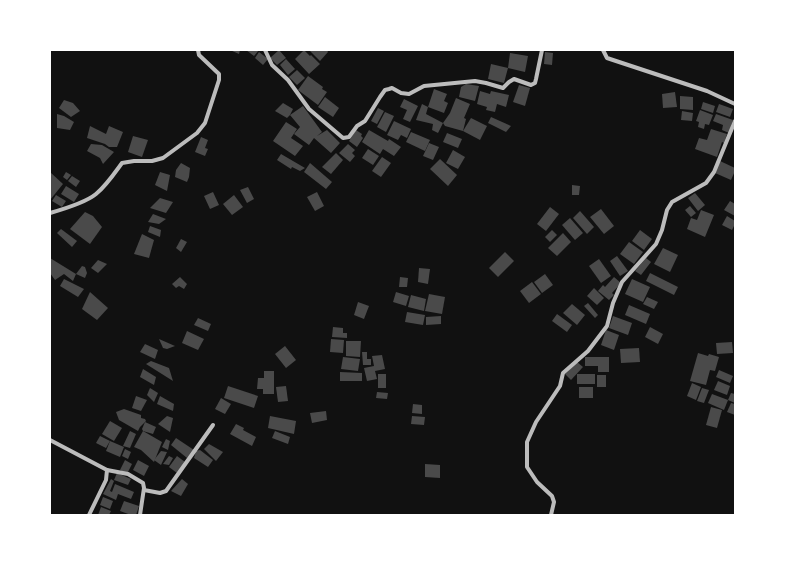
<svg xmlns="http://www.w3.org/2000/svg" width="785" height="565" font-family="'Roboto Condensed',sans-serif">
<rect width="100%" height="100%" fill="#111"/>
<g fill="#4a4a4a">
<path d="M230,50h10l-1,4z"/>
<path d="M246,50h13l-5,6z"/>
<path d="M279,50l7,8 -9,7 -7,-7z"/>
<path d="M304,50l6,6 1,-1 9,9 -11,10 -14,-15z"/>
<path d="M309,50h18l1,2 -8,9z"/>
<path d="M259,52l9,7 -5,6 -8,-7z"/>
<path d="M545,52l8,1 -1,12 -8,-1z"/>
<path d="M510,53l18,3 -3,16 -17,-4 -4,15 -16,-4 3,-15 17,4z"/>
<path d="M286,59l9,10 -7,6 -8,-10z"/>
<path d="M297,70l8,8 -8,7 -8,-8z"/>
<path d="M308,76l15,11 -1,2 5,3 -9,13 -20,-15z"/>
<path d="M466,84l13,2 -4,15 -16,-4 2,-10z"/>
<path d="M519,85l11,3 -5,18 -12,-4z"/>
<path d="M434,89l13,5 -3,7 4,2 -4,10 -16,-6z"/>
<path d="M480,91l10,3 1,-3 18,4 -3,12 -9,-3 -2,8 -9,-2 1,-3 -10,-3z"/>
<path d="M675,92l2,15 -14,1 -1,-14z"/>
<path d="M680,96l13,1v13l-13,-1z"/>
<path d="M325,97l14,11 -6,9 -15,-10z"/>
<path d="M456,98l14,6 -6,14 2,1 -3,12 -18,-5 -2,-3 7,-10z"/>
<path d="M404,99l14,7 -8,16 -7,-3 4,-9 -7,-3z"/>
<path d="M64,100l9,3 7,8 -9,6 -12,-9z"/>
<path d="M703,102l12,4 -2,7 -12,-4z"/>
<path d="M283,103l10,6 -3,6 -3,3 -12,-7z"/>
<path d="M422,104l6,3 -2,7 17,9 -5,10 -6,-3 1,-6 -17,-4z"/>
<path d="M719,104l14,5 -3,8 -14,-5z"/>
<path d="M303,106l19,26 -5,4 10,-6 13,13 -9,10 -17,-15 -5,7 -15,-11 6,-7 -10,-12z"/>
<path d="M378,108l6,3 -7,13 -6,-3z"/>
<path d="M700,110l13,5 -4,10 -4,-1 -1,5 -6,-2 1,-5 -3,-1z"/>
<path d="M682,111l11,2 -1,8 -11,-1z"/>
<path d="M385,112l9,4 -8,16 -9,-5z"/>
<path d="M57,114l7,2 10,6 -4,8 -13,-2z"/>
<path d="M716,114l17,6 -4,13 -7,-3 1,-5 -10,-4z"/>
<path d="M491,117l20,9 -5,6 -18,-9z"/>
<path d="M471,118l16,8 -7,14 -17,-9z"/>
<path d="M394,121l17,8 -4,9 -6,-3 -3,5 -11,-5z"/>
<path d="M286,122l11,7 -6,9 12,8 -8,10 -22,-15z"/>
<path d="M90,126l16,8 3,-8 14,6 -6,15h-8l-4,-3 -18,-6z"/>
<path d="M711,129l16,5 -3,9 -2,-1 -5,15 -22,-8 4,-11 8,2z"/>
<path d="M356,130l6,4 -1,2 2,2 -6,9 -8,-6z"/>
<path d="M369,130l19,11 1,-2 12,8 -7,9 -11,-7 -3,5 -18,-12z"/>
<path d="M411,132l19,8 -5,11 -19,-9z"/>
<path d="M447,133l15,6 -4,9 -15,-6z"/>
<path d="M133,136l15,4 -6,17 -14,-5z"/>
<path d="M201,137l7,3 -3,8 3,1 -3,7 -10,-4z"/>
<path d="M429,143l10,4 -6,13 -10,-4z"/>
<path d="M91,144l11,1 12,7 -11,12 -3,-6 -13,-7z"/>
<path d="M348,144l7,6 -3,3 3,3 -5,6 -11,-9z"/>
<path d="M368,149l11,7 -6,9 -11,-7z"/>
<path d="M453,150l12,7 -7,12 -12,-6z"/>
<path d="M336,153l7,7 -12,14 -9,-7z"/>
<path d="M281,154l24,14 -5,3 -8,-4 -1,2 -14,-9z"/>
<path d="M382,157l9,6 -10,14 -9,-6z"/>
<path d="M440,159l17,16 -9,11 -18,-17z"/>
<path d="M720,161l15,7v3l-4,9 -16,-7z"/>
<path d="M181,163l9,5 -1,9 -2,5 -12,-5 1,-7z"/>
<path d="M310,163l22,19 -6,7 -22,-17z"/>
<path d="M50,172l13,12 -13,16z"/>
<path d="M66,172l5,3 -4,5 -4,-3z"/>
<path d="M160,172l10,3 -3,16 -12,-6z"/>
<path d="M72,176l8,5 -4,6 -8,-6z"/>
<path d="M572,185l8,1 -1,9h-7z"/>
<path d="M66,186l13,8 -5,8 -13,-8z"/>
<path d="M248,187l6,12 -7,4 -7,-13z"/>
<path d="M213,192l6,13 -9,4 -6,-13z"/>
<path d="M317,192l7,14 -9,5 -8,-14z"/>
<path d="M695,193l10,12 -7,6 -10,-13z"/>
<path d="M56,195l10,6 -4,6 -10,-6z"/>
<path d="M234,195l9,12 -11,8 -9,-11z"/>
<path d="M160,198l13,4 -7,11 -16,-5z"/>
<path d="M730,201l5,3v12l-11,-6z"/>
<path d="M690,206l6,7 -5,4 -6,-7z"/>
<path d="M550,207l9,7 -13,17 -9,-7z"/>
<path d="M601,209l13,17 -10,8 -14,-17z"/>
<path d="M701,210l13,5 -9,22 -18,-8 4,-11 6,2z"/>
<path d="M580,211l14,16 -7,7 -14,-16z"/>
<path d="M85,212l8,4 9,11 -12,17 -20,-15z"/>
<path d="M153,214l13,5 -7,5 -11,-2z"/>
<path d="M727,216l8,5v3l-3,6 -10,-5z"/>
<path d="M570,218l13,15 -8,7 -13,-15z"/>
<path d="M150,226l11,4 -1,7 -12,-5z"/>
<path d="M61,229l16,12 -5,6 -15,-14z"/>
<path d="M552,230l5,5 -7,7 -5,-5z"/>
<path d="M640,230l12,9 -8,11 -12,-9z"/>
<path d="M563,233l8,9 -14,14 -9,-8z"/>
<path d="M142,234l12,6 -5,18 -15,-4z"/>
<path d="M181,239l6,3 -6,10 -5,-4z"/>
<path d="M629,242l14,10 -9,12 -14,-10z"/>
<path d="M663,248l15,7 -8,17 -16,-8z"/>
<path d="M505,252l9,9 -16,16 -9,-9z"/>
<path d="M617,256l11,15 -8,5 -10,-15z"/>
<path d="M50,258l26,16 -3,7 -9,-7 -9,6 -5,-7z"/>
<path d="M646,258l5,4 -10,13 -6,-4z"/>
<path d="M599,259l12,17 -10,7 -12,-17z"/>
<path d="M98,260l9,4 -9,9 -7,-5z"/>
<path d="M82,266l3,1 2,6 -2,5 -9,-4z"/>
<path d="M419,268l11,1 -2,15 -10,-2z"/>
<path d="M650,273l28,14 -4,8 -28,-14z"/>
<path d="M545,274l8,11 -11,8 -8,-11z"/>
<path d="M180,277l7,7 -3,5 -5,-3 -3,2 -4,-4z"/>
<path d="M400,277l8,1 -1,9h-8z"/>
<path d="M614,277l7,6 -9,10 2,2 -5,5 -11,-9 5,-6 2,2z"/>
<path d="M64,279l20,10 -6,8 -18,-11z"/>
<path d="M632,279l18,8 -7,15 -18,-8z"/>
<path d="M532,282l9,12 -12,9 -9,-12z"/>
<path d="M594,288l10,10 -7,7 -10,-9z"/>
<path d="M90,292l18,16 -11,12 -15,-11z"/>
<path d="M396,292l13,4 -3,10 -13,-4z"/>
<path d="M429,294l16,3 -3,17 -17,-3z"/>
<path d="M411,295l15,4 -2,12 -16,-4z"/>
<path d="M647,297l11,5 -4,7 -11,-5z"/>
<path d="M358,302l11,4 -5,13 -10,-4z"/>
<path d="M588,303l10,12 -3,3 -11,-12z"/>
<path d="M572,304l13,11 -8,10 -14,-12z"/>
<path d="M629,305l21,9 -4,10 -21,-9z"/>
<path d="M407,312l18,3 -2,10 -18,-3z"/>
<path d="M557,314l15,11 -5,7 -15,-11z"/>
<path d="M441,316v8l-15,1v-8z"/>
<path d="M613,316l19,7 -4,12 -19,-7z"/>
<path d="M198,318l13,6 -3,7 -14,-6z"/>
<path d="M333,327l10,1v5h4v5l-15,-1z"/>
<path d="M650,327l13,7 -5,10 -13,-7z"/>
<path d="M606,330l13,5 -5,15 -13,-5z"/>
<path d="M187,331l17,8 -6,11 -16,-7z"/>
<path d="M159,339l16,7 -8,3 -4,-1z"/>
<path d="M331,339l13,1 -1,13 -13,-1z"/>
<path d="M346,341h15l-1,16 -14,-1z"/>
<path d="M732,342l1,11 -16,1 -1,-11z"/>
<path d="M145,344l13,6 -3,9 -15,-7z"/>
<path d="M285,346l11,14 -10,8 -11,-14z"/>
<path d="M639,348l1,14 -19,1 -1,-14z"/>
<path d="M362,352h5v7h4v6h-8z"/>
<path d="M698,353l10,3 1,-2 10,3 -4,14 -5,-1 -4,15 -16,-4z"/>
<path d="M382,355l3,14 -10,2 2,8 -10,2 -3,-13 10,-2 -2,-10z"/>
<path d="M343,357l17,2 -2,12 -17,-2z"/>
<path d="M585,357h24v15h-11v-6h-13z"/>
<path d="M151,361l18,7 4,13 -27,-17z"/>
<path d="M577,362l6,5 -12,13 -6,-6z"/>
<path d="M143,369l13,8 -2,8 -14,-8z"/>
<path d="M719,370l14,6 -3,7 -14,-6z"/>
<path d="M264,371h10v23h-11v-5h-6l1,-11h6z"/>
<path d="M340,372l22,1v8h-22z"/>
<rect x="378" y="374" width="8" height="14"/>
<rect x="577" y="374" width="18" height="10"/>
<rect x="597" y="375" width="9" height="12"/>
<path d="M718,381l12,5 -3,9 -13,-5z"/>
<path d="M692,383l9,4 -5,13 -9,-4z"/>
<path d="M228,386l30,10 -4,12 -30,-10z"/>
<path d="M286,386l2,15 -10,1 -2,-15z"/>
<rect x="579" y="387" width="14" height="11"/>
<path d="M150,388l8,5 -4,9 -7,-7z"/>
<path d="M702,388l7,2 -5,13 -7,-2z"/>
<path d="M377,392l11,1 -1,6 -11,-1z"/>
<path d="M731,393l4,1v9l-7,-3z"/>
<path d="M712,394l16,6 -4,10 -16,-7z"/>
<path d="M136,396l11,4 -6,11 -9,-3z"/>
<path d="M160,396l14,8 -1,7 -16,-7z"/>
<path d="M221,398l10,6 -6,10 -10,-5z"/>
<path d="M731,403l4,1v11l-8,-3z"/>
<path d="M413,404l9,1v9l-10,-1z"/>
<path d="M711,407l11,3 -5,18 -11,-3z"/>
<path d="M124,409l17,6v3l4,1 1,2 -6,6 -2,4 -19,-11 -3,-8z"/>
<path d="M326,411l1,9 -15,3 -2,-10z"/>
<path d="M167,416l6,2 -3,14 -12,-8z"/>
<path d="M270,416l26,5 -2,13 -26,-6z"/>
<path d="M412,416l13,1 -1,8 -13,-1z"/>
<path d="M110,421l12,7 -8,13 -12,-7z"/>
<path d="M145,422l11,5 -3,7 -10,-3 -1,-2z"/>
<path d="M236,424l8,4 -1,2 13,7 -4,9 -22,-12z"/>
<path d="M130,431l6,3 -6,14 -7,-2z"/>
<path d="M143,431l19,11 -8,20 -13,-12 -7,-3z"/>
<path d="M275,431l15,6 -2,7 -16,-6z"/>
<path d="M100,436l10,5 -4,7 -10,-5z"/>
<path d="M176,438l18,12 -7,8 -16,-13z"/>
<path d="M166,439l4,2 -2,9 -6,-3z"/>
<path d="M110,441l14,6 -4,10 -14,-6z"/>
<path d="M209,444l14,8 -7,9 -12,-12z"/>
<path d="M125,449l6,3 -3,7 -6,-3z"/>
<path d="M200,450l13,10 -5,7 -14,-9 2,-7z"/>
<path d="M161,451l6,1 -6,13 -7,-5z"/>
<path d="M169,456l4,2 -4,7 -6,-1z"/>
<path d="M177,456l8,6 -8,11 -8,-6z"/>
<path d="M125,460l7,4 -5,10 -7,-4z"/>
<path d="M138,460l11,6 -5,10 -11,-6z"/>
<path d="M425,464l15,1v13l-15,-1z"/>
<path d="M117,473l14,6 -3,6 -14,-5z"/>
<path d="M111,479l3,2 -4,10 2,1 3,-8 19,8 -3,7 -13,-5 -2,6 -13,-6z"/>
<path d="M182,479l6,5 -7,12 -10,-5z"/>
<path d="M103,497l10,4 -3,8 -10,-4z"/>
<path d="M124,501l15,5 -3,9h-5l-11,-4z"/>
<path d="M101,507l10,4 -2,4h-11z"/>
</g>
<g fill="none" stroke-linecap="round" stroke-linejoin="round">
<g stroke="#bcbcbc" stroke-width="4">
<path d="M265,50l7,15 16,15 21,29 34,29 6,-1 8,-11 8,-5 15,-24 5,-7 4,-1 3,-1 9,5 8,1 15,-8 51,-5 11,2 17,5 6,-6 5,-3 17,6 4,-2 1,-4 6,-29"/>
<path d="M603,50l4,8 6,2 94,31 28,13"/>
<path d="M50,213c14,-4 35,-10 46,-19 10,-8 18,-20 26,-31l12,-2h18l11,-3 34,-25 8,-10 14,-43v-6l-20,-19 -1,-5"/>
<path d="M50,440l57,30 -1,10 -17,35"/>
<path d="M107,470l21,4 15,9 1,5 -4,27"/>
<path d="M144,490l16,3 6,-2 47,-66"/>
<path d="M551,515l3,-13 -2,-6 -15,-14 -10,-15v-25l9,-20 24,-36 3,-13 25,-22 19,-25 6,-23 9,-21 34,-38 6,-14 5,-20 5,-8 34,-19 8,-11 21,-51"/>
</g>
</g>
<rect width="785" height="565" fill="none" stroke="#ffffff" stroke-width="102"/>
</svg>
